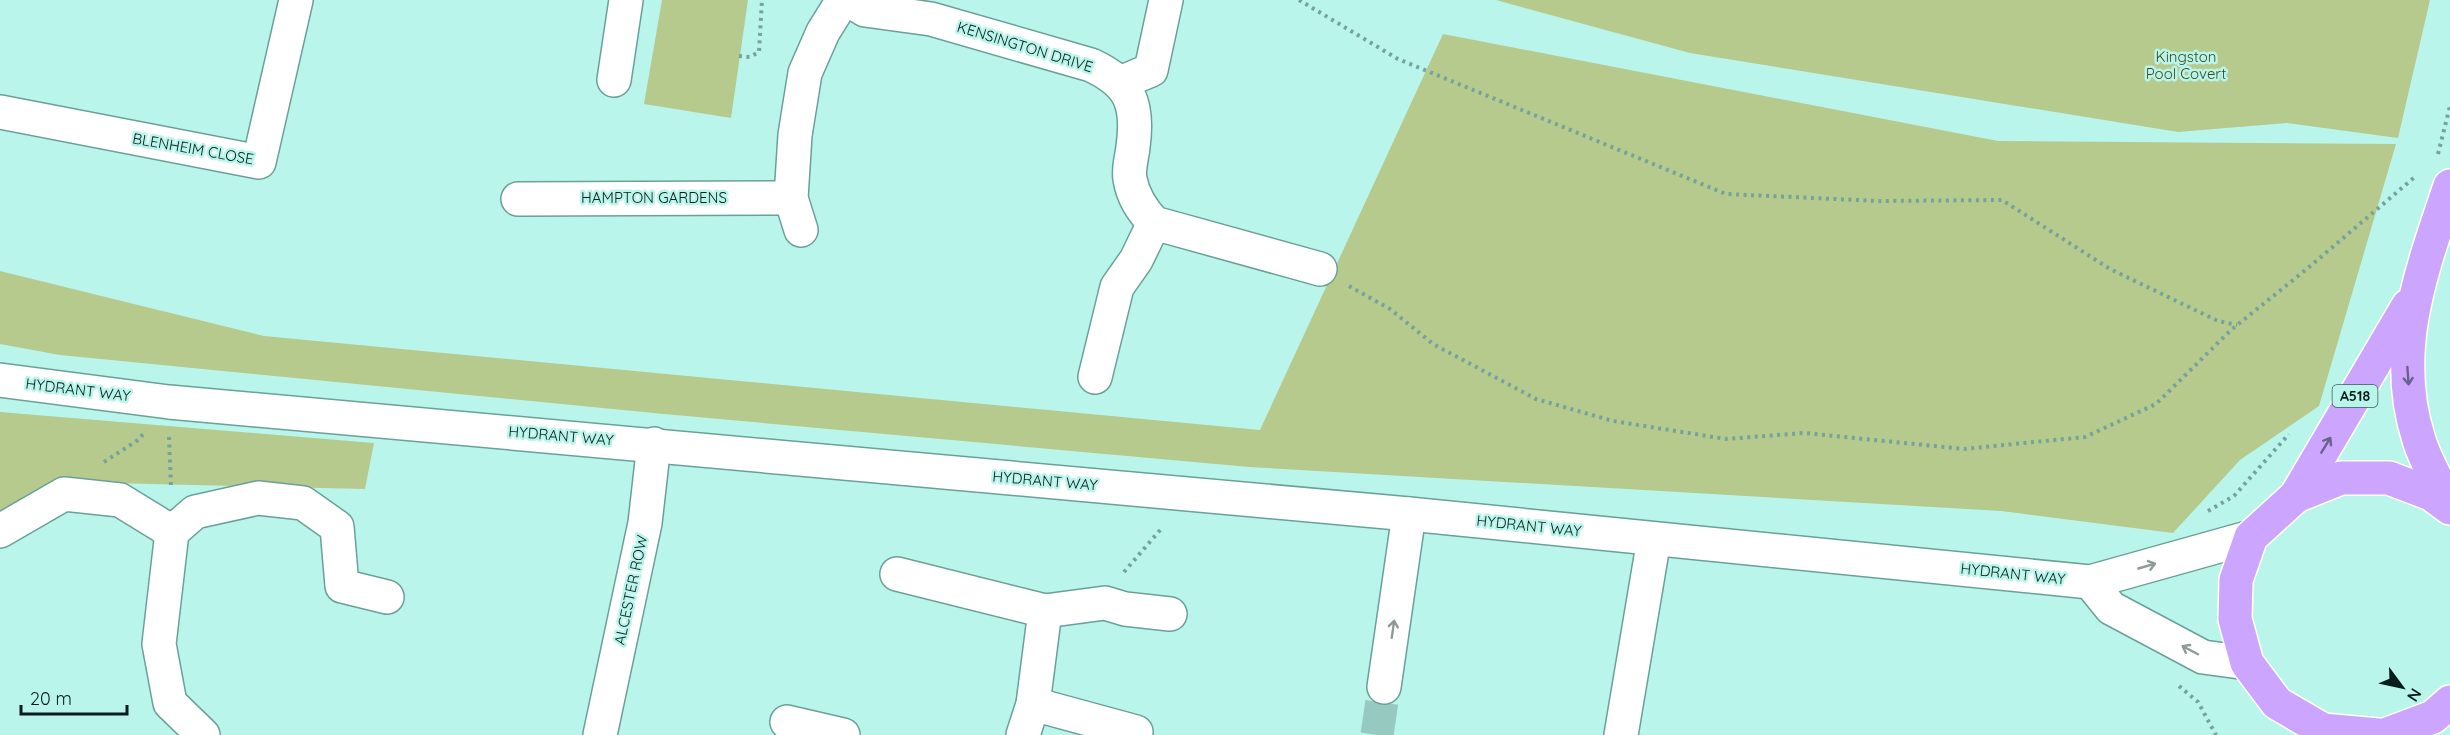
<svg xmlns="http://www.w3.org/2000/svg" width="2450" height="735" font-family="Quicksand,sans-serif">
<rect width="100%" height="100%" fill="#baf5eb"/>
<g fill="#b6ca8e">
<path d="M662,0h86l-17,118 -87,-14z"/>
<path d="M1496,0h934l-32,138 -111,-15 -109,9 -488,-79z"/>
<path d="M1443,34l555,107 398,3 -77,262 -79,54 -67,73 -172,-22 -752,-44 -585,-53 -604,-59 -60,-11v-73l264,65 996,94z"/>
<path d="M0,412l374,31 -9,46 -298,-7 -67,43z"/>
</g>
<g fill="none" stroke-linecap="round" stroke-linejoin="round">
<path stroke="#96cac1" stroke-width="33" stroke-dasharray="33 16" stroke-linecap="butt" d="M1377,735l7,-48"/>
<g stroke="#69a198" stroke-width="36">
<g id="minor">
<path d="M849,0l16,10 66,9 160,46c39,18 48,38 42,82 -1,10 -5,22 -3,32 3,18 12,31 24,44l166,46"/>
<path d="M614,80l12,-80"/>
<path d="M1120,83l31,-13 15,-70"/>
<path d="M0,112l259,50 37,-162"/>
<path d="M518,199l273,-1"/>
<path d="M801,230l-10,-32 4,-63 10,-62 18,-41 20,-32"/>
<path d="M1095,377l22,-90 19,-27 18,-37"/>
<path d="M0,380l169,22 1240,112 681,68 161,-45"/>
<path d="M0,531l64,-37 56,6 52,32"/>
<path d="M897,574l148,37"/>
<path d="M2090,582l21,26 92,49 44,6"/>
<path d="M1384,687l25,-173"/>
<path d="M1033,704l103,28"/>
<path d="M787,722l56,13"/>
<path d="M203,735l-33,-32 -11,-59 13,-112 23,-20 63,-14 45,5 34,24 5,59 45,11"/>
<path d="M600,735l45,-212 9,-79"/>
<path d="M1023,735l10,-31 12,-93 60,-8 20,6 45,5"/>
<path d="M1621,735l33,-196"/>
</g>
</g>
<g stroke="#fff" stroke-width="36">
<g id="highway">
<path d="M2450,186c-28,84 -60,164 -31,254 7,23 21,45 31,67"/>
<path d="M2296,496l112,-190"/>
<path d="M2378,735l-55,-5 -46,-27 -30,-40 -12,-44 1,-39 15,-43 45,-41 45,-18h48l42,16 19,14"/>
<path d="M2385,735l48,-18 17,-15"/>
</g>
</g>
<g stroke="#75a39c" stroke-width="4" stroke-dasharray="3 4.5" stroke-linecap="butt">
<path d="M1299,0l99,59 328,135 153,7 123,-1 108,69 108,52 19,4"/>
<path d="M739,56l11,1 9,-5 3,-52"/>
<path d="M2438,154l12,-48"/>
<path d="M1349,286l41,23 43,35 103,55 77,22 113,18 78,-6 160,16 121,-12 71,-33 75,-74 77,-62 108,-92"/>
<path d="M169,437l2,49"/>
<path d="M104,462l34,-22 6,-7"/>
<path d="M2208,511l26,-15 55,-62"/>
<path d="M1124,572l37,-43"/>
<path d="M2179,686l19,16 18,33"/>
</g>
<use href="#minor" stroke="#fff" stroke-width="33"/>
<use href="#highway" stroke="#cca5ff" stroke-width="33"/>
</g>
<defs><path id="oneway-shaft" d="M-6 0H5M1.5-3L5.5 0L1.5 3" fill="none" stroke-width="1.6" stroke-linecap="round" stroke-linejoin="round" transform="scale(1.5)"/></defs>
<g stroke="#69628d">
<use href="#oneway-shaft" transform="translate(2408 376) rotate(86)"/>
<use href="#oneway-shaft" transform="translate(2326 445) rotate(-59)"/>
</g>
<g stroke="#8f9a98">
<use href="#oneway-shaft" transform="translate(2147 566) rotate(-16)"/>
<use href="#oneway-shaft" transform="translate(1393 629) rotate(-82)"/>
<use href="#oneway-shaft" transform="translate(2190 650) rotate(-152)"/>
</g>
<g text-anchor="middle" stroke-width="5" stroke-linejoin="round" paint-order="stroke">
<rect fill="#baf5eb" stroke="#3c5e59" stroke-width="1.5" x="2332.5" y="385" width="45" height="22" rx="4.5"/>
<g font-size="14" font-weight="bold" fill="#061e1b">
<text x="2355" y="401">A518</text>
</g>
<g font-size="15" fill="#061e1b" stroke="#baf5eb">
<text transform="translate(1025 47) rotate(17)" y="5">KENSINGTON DRIVE</text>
<text transform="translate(193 149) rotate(10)" y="5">BLENHEIM CLOSE</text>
<text x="654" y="203">HAMPTON GARDENS</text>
<text transform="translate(78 390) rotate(7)" y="5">HYDRANT WAY</text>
<text transform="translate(561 436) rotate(5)" y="5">HYDRANT WAY</text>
<text transform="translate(1045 481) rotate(5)" y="5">HYDRANT WAY</text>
<text transform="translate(1529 526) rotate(6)" y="5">HYDRANT WAY</text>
<text transform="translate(2013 574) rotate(6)" y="5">HYDRANT WAY</text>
<text transform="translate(631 590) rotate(-78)" y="5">ALCESTER ROW</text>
</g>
<g font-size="15" fill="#3c491e" stroke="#baf5eb">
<text x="2186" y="62">Kingston<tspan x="2186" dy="17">Pool Covert</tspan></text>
</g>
</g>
<g transform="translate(2402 687) rotate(123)" stroke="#baf5eb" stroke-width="4.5" paint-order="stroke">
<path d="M0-4.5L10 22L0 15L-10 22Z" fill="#061e1b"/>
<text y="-9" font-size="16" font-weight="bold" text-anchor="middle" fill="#061e1b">N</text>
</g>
<path d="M21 705v9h106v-9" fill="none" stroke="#061e1b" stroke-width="3"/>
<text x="30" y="705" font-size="18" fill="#061e1b" stroke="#baf5eb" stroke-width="4.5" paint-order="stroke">20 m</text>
</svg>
